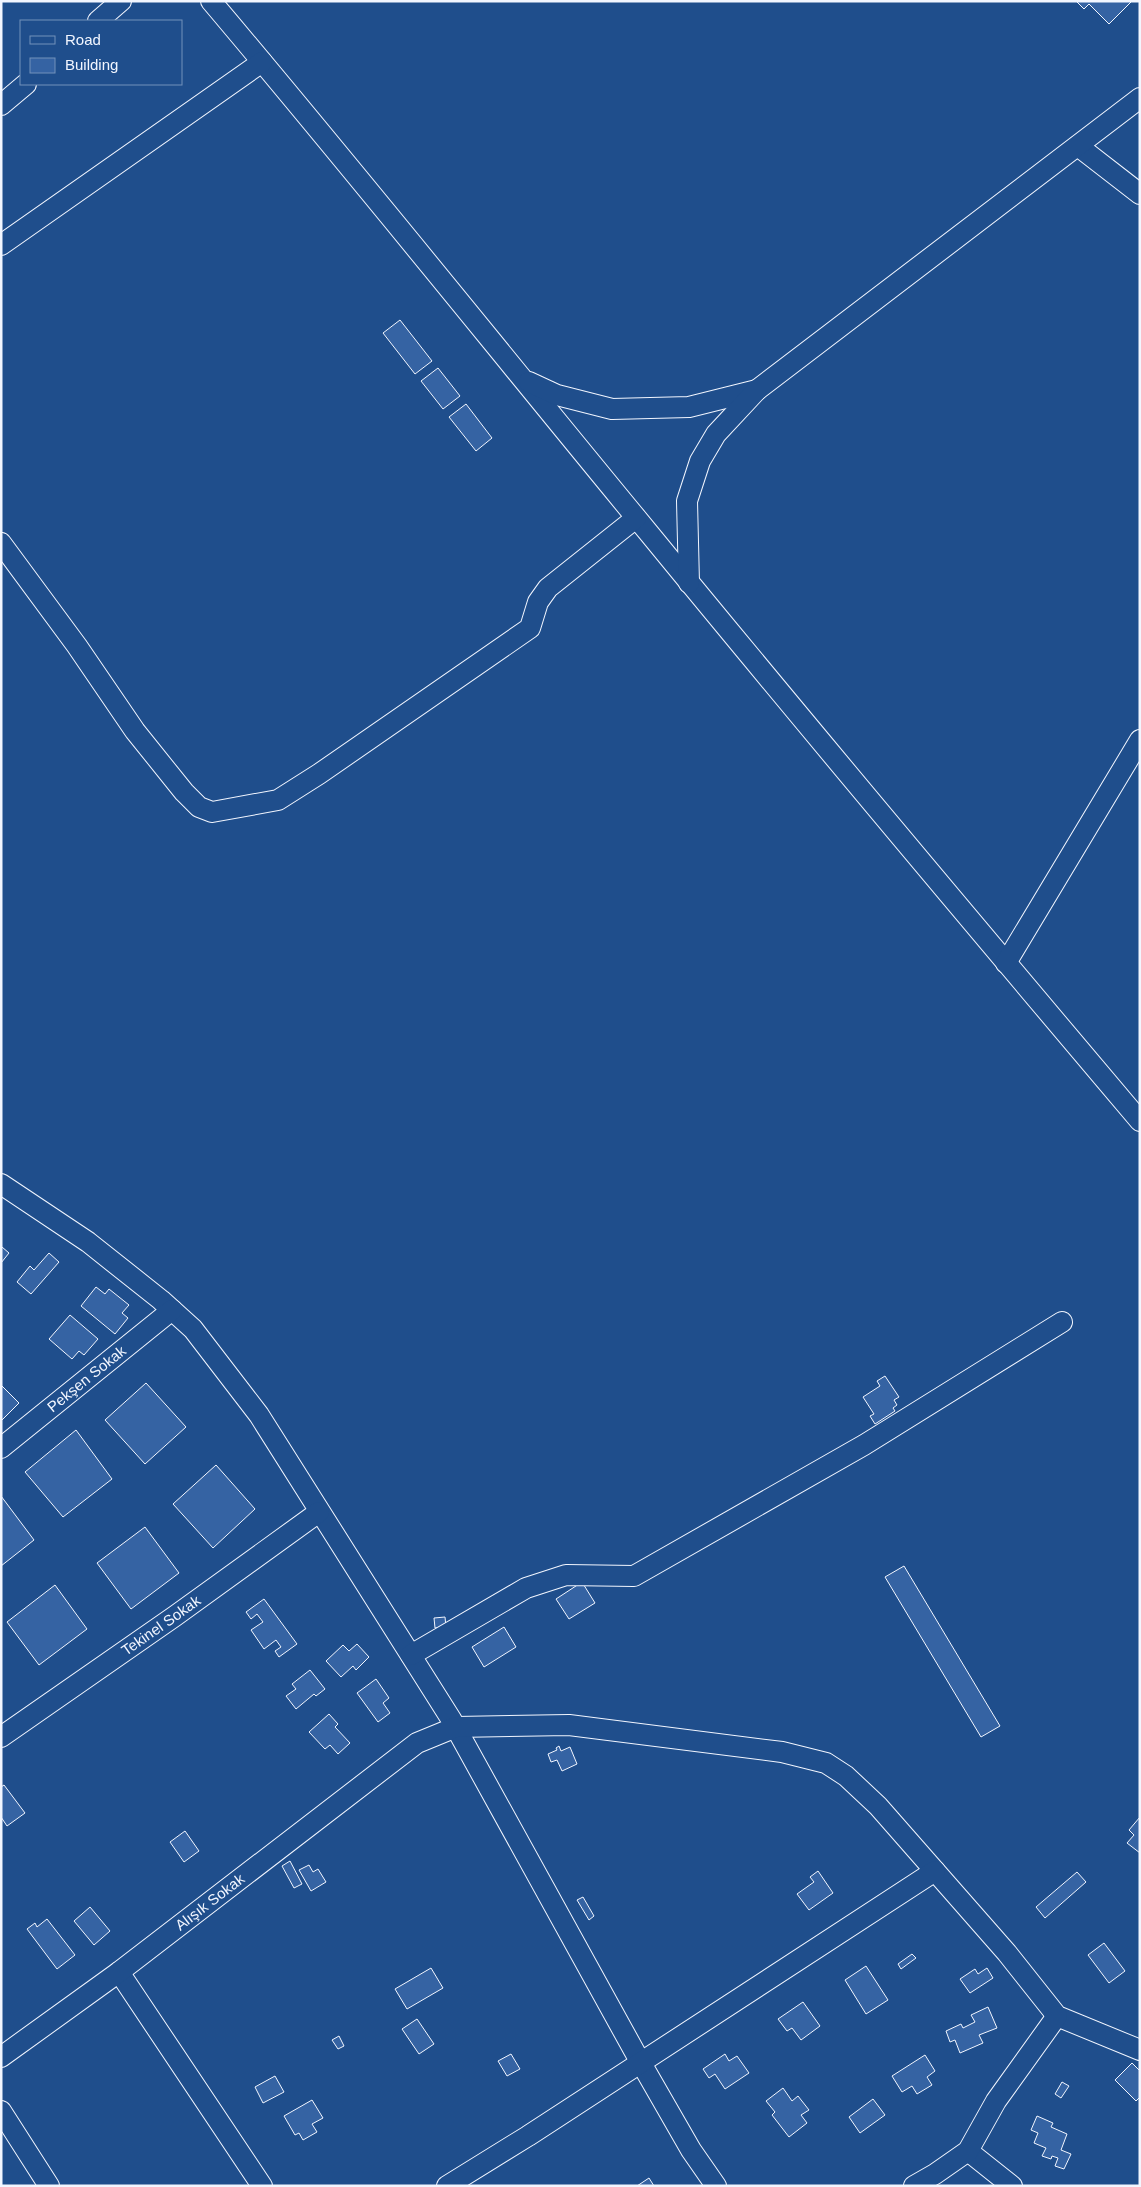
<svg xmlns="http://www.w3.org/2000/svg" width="1141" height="2187" font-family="Arial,sans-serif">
<rect width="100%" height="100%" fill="#1f4e8c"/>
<g fill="#3563a3" stroke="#f2f6ff">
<path d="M1076,1h56l-23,23 -20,-20 -5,5z"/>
<path d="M400,320l32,41 -17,13 -32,-41z"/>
<path d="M438,368l22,28 -17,13 -22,-28z"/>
<path d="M466,404l26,34 -16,13 -27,-34z"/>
<path d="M2,1247l7,6 -8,10v-15z"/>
<path d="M49,1253l10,9 -28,32 -14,-12 13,-16 4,4z"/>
<path d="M96,1287l9,7 4,-5 20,16 -7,8 6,5 -13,16 -34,-28z"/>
<path d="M70,1315l28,24 -14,16 -5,-4 -7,8 -23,-20z"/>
<path d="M885,1376l14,21 -5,3 3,5 -4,3 2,3 -20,13 -5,-8 4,-2 -11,-17 17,-11 -3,-5z"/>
<path d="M146,1383l40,44 -41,37 -40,-44z"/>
<path d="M1,1385l18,18 -18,18z"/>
<path d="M76,1430l36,49 -49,38 -38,-45z"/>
<path d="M216,1465l39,44 -42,39 -40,-44z"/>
<path d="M1,1496l33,44 -33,26z"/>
<path d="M145,1527l34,46 -48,36 -34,-46z"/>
<path d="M904,1566l96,160 -19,11 -96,-160z"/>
<path d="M582,1582l13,21 -26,16 -13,-20z"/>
<path d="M55,1585l32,44 -48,36 -32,-43z"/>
<path d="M264,1599l33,45 -18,13 -4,-6 6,-4 -5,-7 -12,9 -13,-19 12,-8 -6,-8 -6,5 -5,-7z"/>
<path d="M445,1617l1,10 -11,1 -1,-10z"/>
<path d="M504,1627l12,20 -32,20 -12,-20z"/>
<path d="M357,1644l12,13 -13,13 -3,-4 -12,11 -15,-16 17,-16 6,6z"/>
<path d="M310,1670l15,19 -9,7 -2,-2 -18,15 -10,-13 10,-7 -4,-5z"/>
<path d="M376,1679l13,19 -6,5 7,10 -12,9 -21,-29z"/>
<path d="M329,1714l9,10 -3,3 15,16 -12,11 -8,-9 -5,4 -16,-17z"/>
<path d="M559,1746l2,5 9,-4 7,17 -15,7 -5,-11 -6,2 -3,-8 9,-4 -1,-2z"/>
<path d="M4,1785l21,28 -18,13 -6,-9v-30z"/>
<path d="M1140,1817v36l-13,-10 7,-8 -5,-5z"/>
<path d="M185,1831l14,20 -15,11 -14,-20z"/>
<path d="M290,1861l12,23 -8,4 -12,-22z"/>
<path d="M309,1865l4,7 5,-3 8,13 -15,9 -12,-21z"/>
<path d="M818,1871l15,22 -24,17 -12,-16 17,-12 -4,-5z"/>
<path d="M1077,1872l9,10 -41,36 -9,-11z"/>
<path d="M583,1897l11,19 -5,4 -12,-20z"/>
<path d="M90,1907l20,24 -16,14 -20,-24z"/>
<path d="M47,1919l28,36 -18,14 -30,-40 8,-6 2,4z"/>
<path d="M1104,1943l21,28 -16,12 -21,-28z"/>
<path d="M912,1954l4,4 -15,11 -3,-5z"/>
<path d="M866,1966l22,34 -22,14 -21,-34z"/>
<path d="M431,1968l12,20 -36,21 -12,-20z"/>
<path d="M987,1968l6,10 -23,15 -10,-14 15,-10 3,5z"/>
<path d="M803,2002l17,24 -19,14 -9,-12 -5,3 -9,-12z"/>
<path d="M988,2007l9,21 -18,7 4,8 -23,10 -5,-13 -5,2 -4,-11 15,-7 2,4 12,-6 -4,-7z"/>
<path d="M417,2019l17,25 -15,10 -17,-25z"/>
<path d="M339,2036l5,10 -6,3 -6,-9z"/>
<path d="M511,2054l9,15 -13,7 -9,-15z"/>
<path d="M725,2054l4,7 8,-5 12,17 -24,16 -10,-15 -6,4 -6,-9z"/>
<path d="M925,2055l10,16 -8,6 5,8 -15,9 -5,-8 -10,6 -10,-16z"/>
<path d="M1132,2063l8,8v26l-4,4 -21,-21z"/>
<path d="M275,2076l9,16 -21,11 -8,-16z"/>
<path d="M1062,2082l7,4 -8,12 -6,-4z"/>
<path d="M783,2088l9,13 6,-5 11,14 -8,5 6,8 -18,14 -17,-22 3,-3 -9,-11z"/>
<path d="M873,2099l12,16 -25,18 -11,-16z"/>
<path d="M312,2100l11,18 -11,6 5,8 -14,8 -4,-7 -4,2 -11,-19z"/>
<path d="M1037,2116l16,7 -2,4 16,7 -6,16 10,4 -7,15 -9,-3 3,-8 -6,-2 -1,3 -9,-3 4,-8 -12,-5 4,-10 -7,-3z"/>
<path d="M649,2178l5,8h-17z"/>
</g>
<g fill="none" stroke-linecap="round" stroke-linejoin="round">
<g stroke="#f2f6ff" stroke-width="22">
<g id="minor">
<path d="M211,1c148,175 291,354 437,531 162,198 327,394 492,589"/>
<path d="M98,21l23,-20"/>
<path d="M1,105l25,-21"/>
<path d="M1078,146l62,48"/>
<path d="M1,245l261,-183"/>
<path d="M529,382l28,13 55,14 77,-2 68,-17"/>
<path d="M1,543l76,103 58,85 49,61 15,15 13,5 66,-12 41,-26 211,-146 8,-26 10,-14 88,-70"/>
<path d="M689,583l-2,-82 13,-40 16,-27 41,-44 383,-292"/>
<path d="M1006,963l134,-223"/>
<path d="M1,1184l87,58 73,58 32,29 66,86 192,304 186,337 54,94 25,36"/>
<path id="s1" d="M1,1448l171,-138"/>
<path d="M411,1655l115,-67 40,-13 68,1 230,-131 198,-123"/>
<path id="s2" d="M1,1737l174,-121 144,-104"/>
<path d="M119,1972l143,214"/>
<path id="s3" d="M1,2057l118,-85 298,-229 39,-16 113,-2 213,27 44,11 20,13 32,30 129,147 50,63 83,34"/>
<path d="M1,2111l48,75"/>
<path d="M968,2151l44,35"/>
<path d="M447,2186l81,-50 407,-265"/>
<path d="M914,2186l21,-12 33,-23 28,-50 61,-85"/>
</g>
</g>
<use href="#minor" stroke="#1f4e8c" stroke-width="20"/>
</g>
<g text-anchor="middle" stroke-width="4" stroke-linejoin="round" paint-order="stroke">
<g font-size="15" fill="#f2f6ff" stroke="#1f4e8c">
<text dy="5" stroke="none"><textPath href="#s1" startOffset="110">Pekşen Sokak</textPath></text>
<text dy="5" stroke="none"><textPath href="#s2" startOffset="195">Tekinel Sokak</textPath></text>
<text dy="5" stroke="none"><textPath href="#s3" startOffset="260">Alışık Sokak</textPath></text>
</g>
</g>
<rect width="1141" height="2187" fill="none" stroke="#f2f6ff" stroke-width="5"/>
<rect x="20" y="20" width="162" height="65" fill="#1f4e8c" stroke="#7391ba"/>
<rect x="30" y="36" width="25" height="8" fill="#1f4e8c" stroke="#7391ba"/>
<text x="65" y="45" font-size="15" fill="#f2f6ff">Road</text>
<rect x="30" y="58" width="25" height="15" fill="#3563a3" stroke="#7391ba"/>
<text x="65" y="70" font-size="15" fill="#f2f6ff">Building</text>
</svg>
